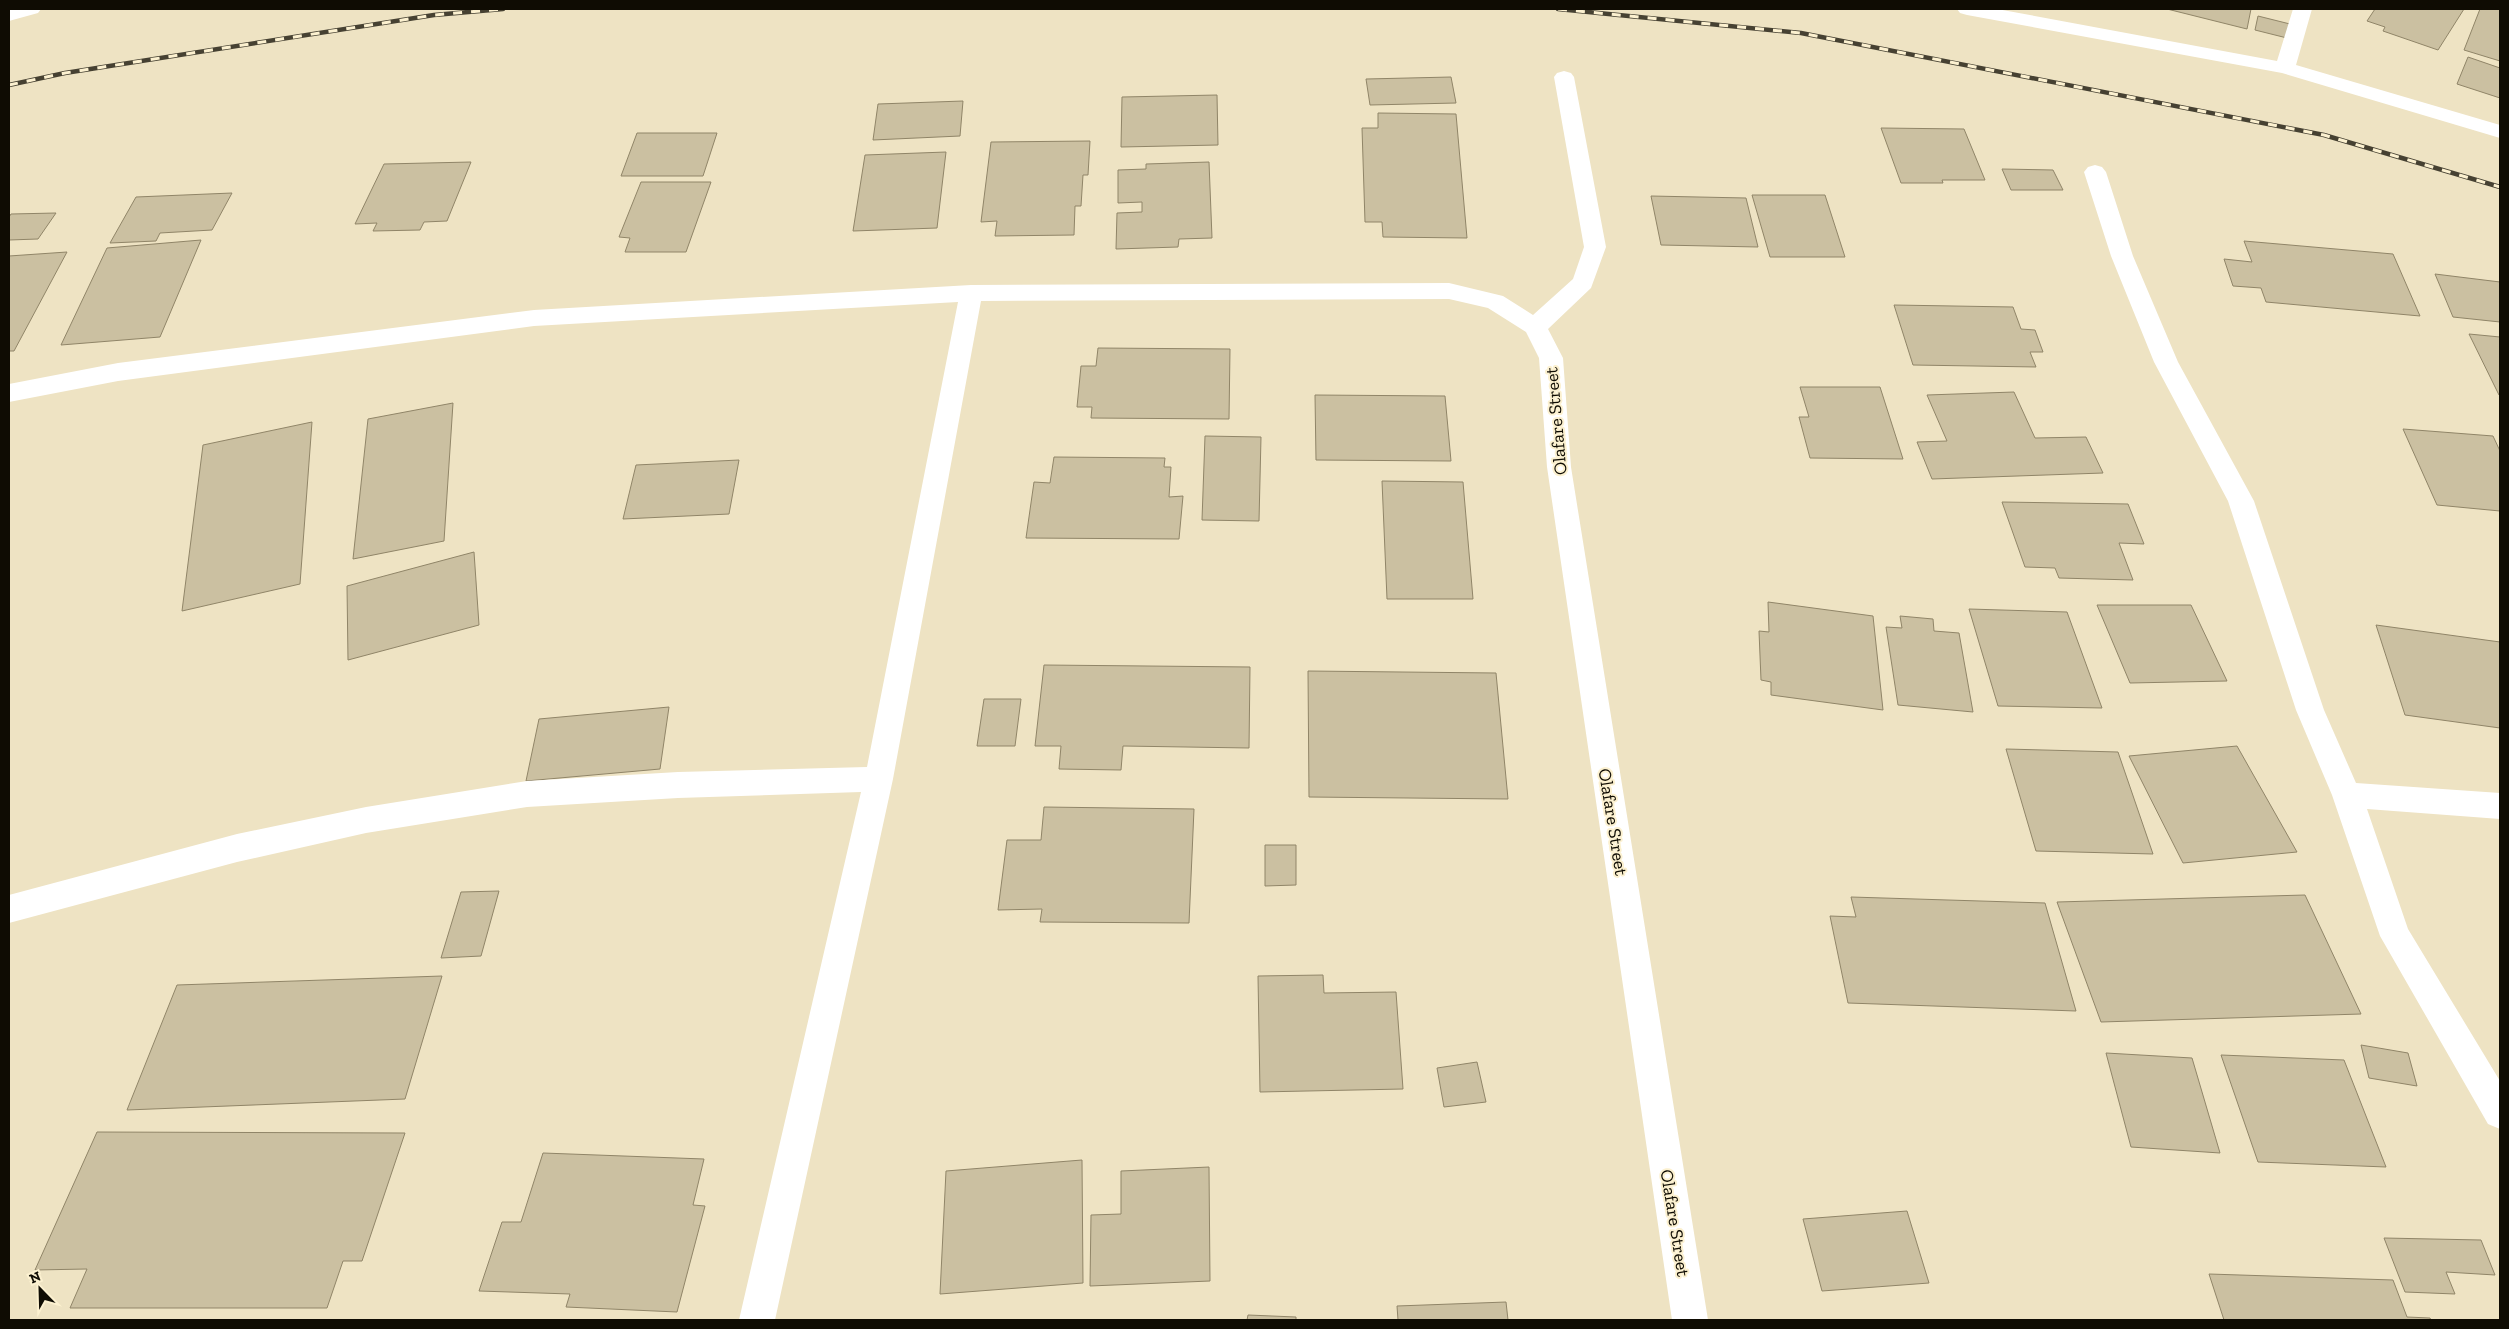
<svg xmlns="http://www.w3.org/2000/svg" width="2509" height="1329" font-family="'Zilla Slab',serif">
<rect width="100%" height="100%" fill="#eee3c3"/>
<g fill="#cbc0a1" stroke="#908568">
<path d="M2167,9h84l-4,20z"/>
<path d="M2375,9h89l-26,41 -55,-19 2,-4 -18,-6z"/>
<path d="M2480,9h20v52l-36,-11z"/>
<path d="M2258,16l32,8 -3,14 -32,-8z"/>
<path d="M2468,57l32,11v30l-43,-14z"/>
<path d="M1451,77l5,26 -86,2 -4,-26z"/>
<path d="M1217,95l1,50 -97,2 1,-50z"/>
<path d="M963,101l-3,35 -87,4 5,-36z"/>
<path d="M1378,113l78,1 11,124 -84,-1 -1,-15h-17l-3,-94h16z"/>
<path d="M1881,128l83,1 21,51h-43l1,3h-42z"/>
<path d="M637,133h80l-14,43h-82z"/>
<path d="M1090,141l-2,34h-5l-2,31h-6l-1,29 -79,1 2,-15 -16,1 10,-80z"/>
<path d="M946,152l-9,76 -84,3 12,-76z"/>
<path d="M471,162l-24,59 -23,1 -4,8 -47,1 4,-8 -22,1 29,-60z"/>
<path d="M1209,162l3,76 -33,1 -1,8 -62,2 1,-36 25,-1v-10l-24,1v-33l28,-1v-5z"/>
<path d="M2002,169l51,1 10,20h-52z"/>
<path d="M641,182h70l-25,70h-61l5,-14 -11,-1z"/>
<path d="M232,193l-20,37 -52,3 -4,8 -46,2 26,-46z"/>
<path d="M1752,195h73l20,62h-75z"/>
<path d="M1651,196l95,2 12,49 -97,-2z"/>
<path d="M56,213l-18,26 -29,1v-23l2,-3z"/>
<path d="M201,240l-41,97 -99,8 46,-97z"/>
<path d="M2244,241l149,13 27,62 -154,-14 -5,-14 -28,-2 -9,-27 28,3z"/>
<path d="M67,252l-53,99h-5v-95z"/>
<path d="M2435,274l65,8v40l-47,-5z"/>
<path d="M1894,305l119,2 8,22 14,1 8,22h-13l6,15 -123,-2z"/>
<path d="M2469,334l31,3v58h-1z"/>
<path d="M1098,348l132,1 -1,70 -138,-1 1,-11h-15l4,-41h15z"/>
<path d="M1800,387h80l23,72 -93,-1 -11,-41h10z"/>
<path d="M2014,392l21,46 51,-1 17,36 -171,6 -15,-37 30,-1 -20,-46z"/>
<path d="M1315,395l130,1 6,65 -135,-1z"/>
<path d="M453,403l-9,138 -91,18 15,-140z"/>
<path d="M312,422l-12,162 -118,27 21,-166z"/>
<path d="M2403,429l90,7 7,15v60l-63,-6z"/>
<path d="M1205,436l56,1 -2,84 -57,-1z"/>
<path d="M1054,457l111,1 -1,9h7l-2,30 14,-1 -4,43 -153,-1 8,-56 16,1z"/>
<path d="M739,460l-10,54 -106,5 13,-54z"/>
<path d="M1382,481l81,1 10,117h-86z"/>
<path d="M2002,502l126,2 16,40 -25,-1 14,37 -74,-2 -4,-10 -30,-1z"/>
<path d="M474,552l5,73 -131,35 -1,-74z"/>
<path d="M1768,602l105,14 10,94 -112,-15v-13l-10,-2 -2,-49 10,1z"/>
<path d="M2097,605h94l36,76 -97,2z"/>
<path d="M1969,609l98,3 35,96 -104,-2z"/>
<path d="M1900,616l33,3 1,12 25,2 14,79 -75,-7 -12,-78 16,1z"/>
<path d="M2376,625l124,17v86l-95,-13z"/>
<path d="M1044,665l206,2 -1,81 -126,-2 -2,24 -62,-1 2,-23h-26z"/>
<path d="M1308,671l188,2 12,126 -199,-2z"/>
<path d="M984,699h37l-6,47h-38z"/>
<path d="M669,707l-9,62 -134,12 13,-62z"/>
<path d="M2237,746l60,106 -114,11 -54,-107z"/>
<path d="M2006,749l112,3 35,102 -117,-3z"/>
<path d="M1044,807l150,2 -5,114 -149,-1 2,-13 -44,1 9,-70h34z"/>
<path d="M1265,845h31v40l-31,1z"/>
<path d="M499,891l-18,65 -40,2 20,-66z"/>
<path d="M2305,895l56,119 -260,8 -44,-120z"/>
<path d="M1851,897l194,6 31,108 -228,-8 -18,-87 26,1z"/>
<path d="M1323,975l1,18 72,-1 7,97 -143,3 -2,-116z"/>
<path d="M442,976l-37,123 -278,11 50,-125z"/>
<path d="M2361,1045l47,8 9,33 -48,-8z"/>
<path d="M2106,1053l86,5 28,95 -89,-6z"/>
<path d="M2221,1055l123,5 42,107 -128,-5z"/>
<path d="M1477,1062l9,40 -42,5 -7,-39z"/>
<path d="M97,1132l308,1 -43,128h-19l-16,47h-257l17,-39 -52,1z"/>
<path d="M543,1153l161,6 -11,46 12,1 -28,106 -111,-5 4,-13 -91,-3 23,-69h19z"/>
<path d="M1082,1160l1,123 -143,11 6,-123z"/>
<path d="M1209,1167l1,114 -120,5 1,-71 30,-1v-43z"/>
<path d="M1907,1211l22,72 -107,8 -19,-72z"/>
<path d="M2384,1238l97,2 14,35 -49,-3 9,22 -50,-2z"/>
<path d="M2209,1274l184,6 14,37 23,1 1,2h-207z"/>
<path d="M1506,1302l2,18h-110l-1,-14z"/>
<path d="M1248,1315l48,2v3h-49z"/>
</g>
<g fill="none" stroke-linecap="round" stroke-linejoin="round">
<g fill="#fff" fill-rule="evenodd">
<path d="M9,9h32l-3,4 -29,8z"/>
<path d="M1957,9h40l280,52 16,-52h19l-16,56 204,60v13l-218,-65 -315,-58 -7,-2z"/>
<path d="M1564,71l7,2 3,4 32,170 -15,41 -43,41 15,29 8,109 137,853h-36l-125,-853 -8,-109 -13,-26 -38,-24 -39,-9 -468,2 -88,478 -118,541h-36l122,-528 -183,6 -151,9 -161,26 -129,29 -228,61v-28l228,-61 129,-27 161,-26 151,-9 189,-5 91,-465 -424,24 -416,55 -109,21v-18l109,-21 416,-53 437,-25 478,-2 54,13 30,19 40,-36 11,-32 -30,-170 3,-4z"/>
<path d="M2095,165l7,2 4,5 27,84 45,106 76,139 70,209 32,73 144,10v26l-133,-10 41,120 92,152v48l-12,-5 -108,-188 -48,-141 -36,-85 -68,-209 -74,-139 -43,-106 -27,-84 4,-5z"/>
</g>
<g stroke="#464132" stroke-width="4.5">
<g id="rail">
<path d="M1558,9l243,24 523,102 176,52"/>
<path d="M9,85l56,-12 369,-58 69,-6"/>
</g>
</g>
<use href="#rail" stroke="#fcf1d0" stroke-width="3" stroke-dasharray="9" stroke-linecap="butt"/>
</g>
<g text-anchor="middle" stroke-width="4" stroke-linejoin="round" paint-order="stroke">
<g font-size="18" fill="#0f0c03" stroke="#fcf1d0">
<text transform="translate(1556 421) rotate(-95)" y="6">Olafare Street</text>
<text transform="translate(1613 822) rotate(81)" y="6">Olafare Street</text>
<text transform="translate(1675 1223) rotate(81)" y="6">Olafare Street</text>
</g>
</g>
<rect width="2509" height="1329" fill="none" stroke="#0f0c03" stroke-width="20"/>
<g transform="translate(40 1289) rotate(337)" stroke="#fcf1d0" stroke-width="4" paint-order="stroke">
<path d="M0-4L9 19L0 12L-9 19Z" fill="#0f0c03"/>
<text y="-8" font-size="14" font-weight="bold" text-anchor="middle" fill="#0f0c03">N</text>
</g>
</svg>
